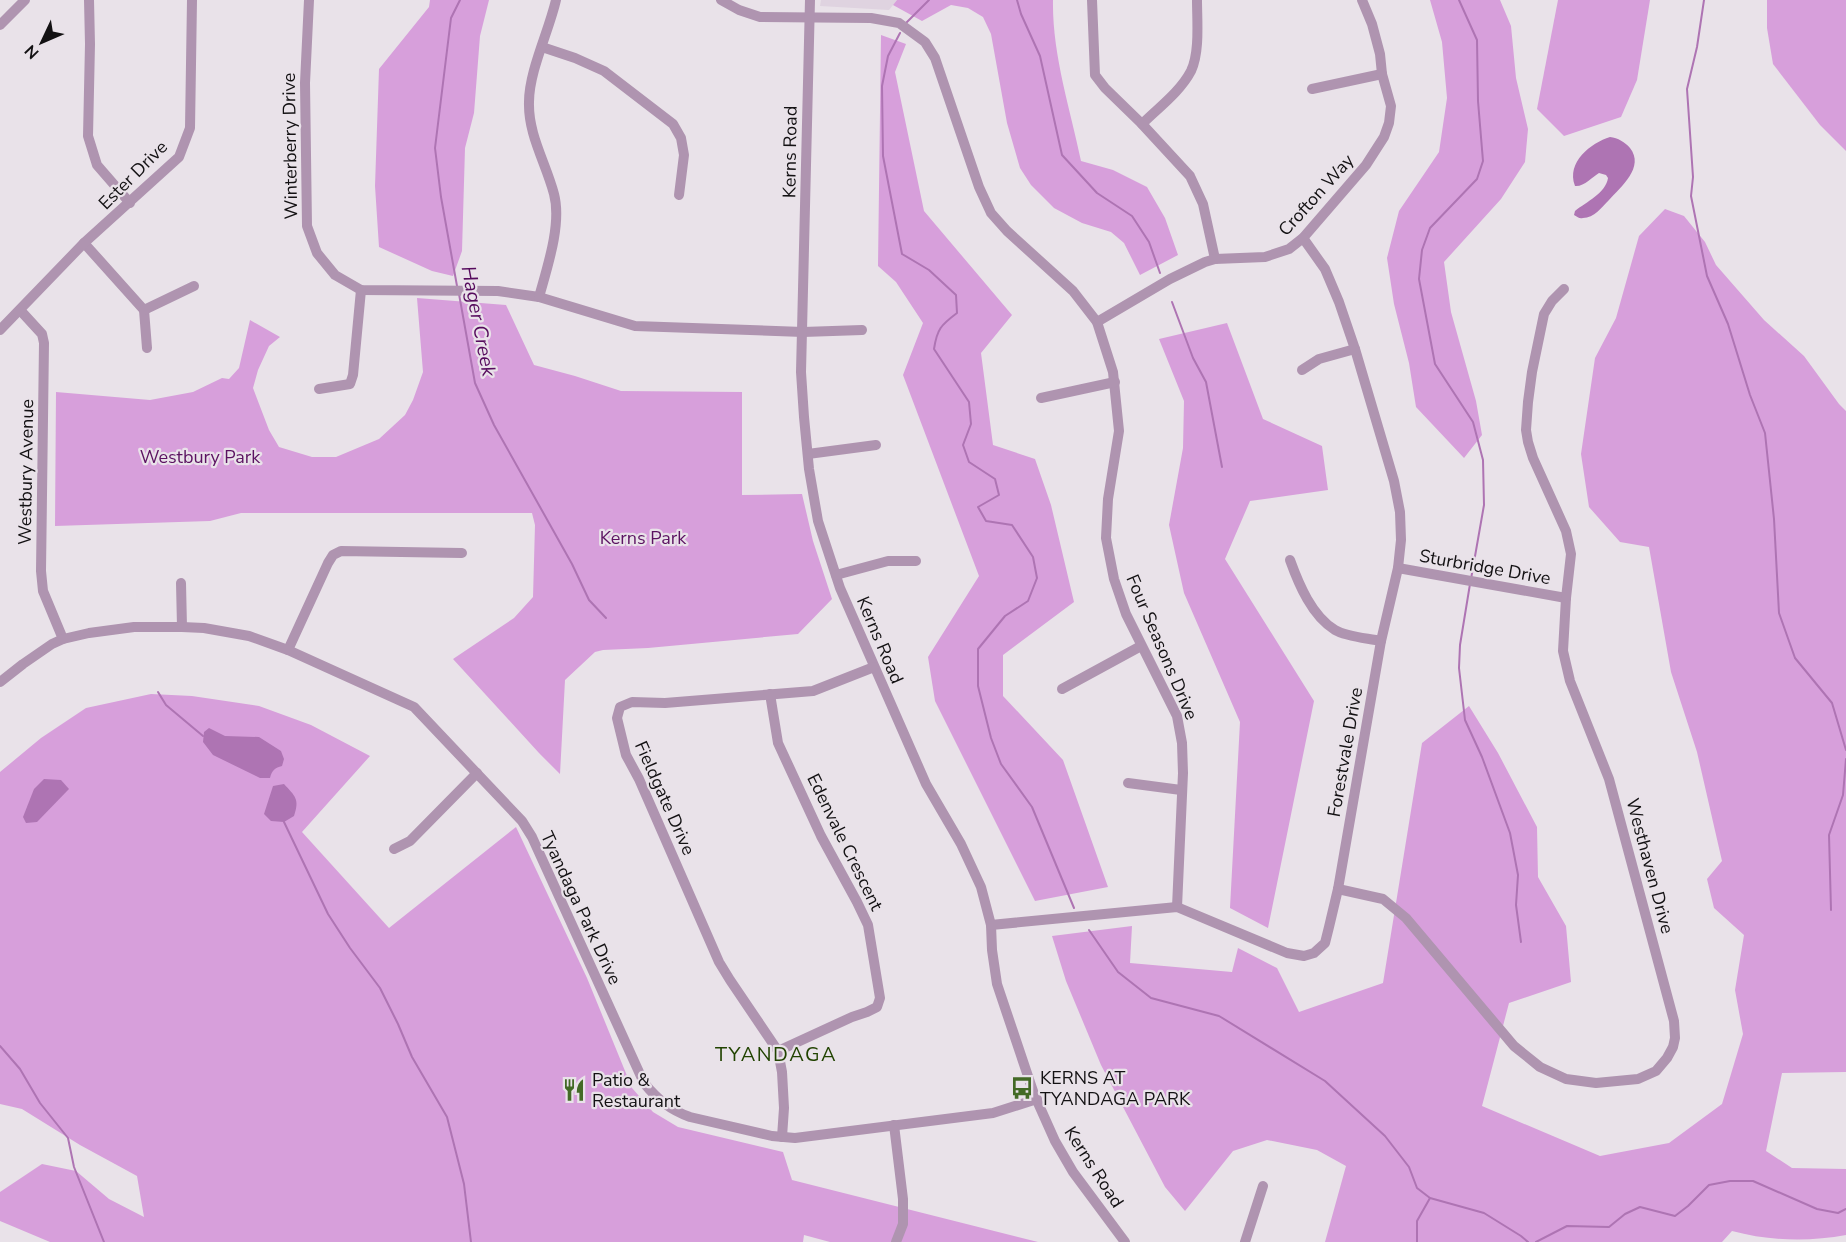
<svg xmlns="http://www.w3.org/2000/svg" width="1846" height="1242" font-family="'Nunito Sans',sans-serif">
<rect width="100%" height="100%" fill="#e9e2e9"/>
<path fill="#dfd3e0" d="M821,0h76l-8,10 -69,-4z"/>
<g fill="#d79fdb">
<path d="M430,0h59l-9,36 -6,77 -9,35 -3,103 -9,25 -21,-5 -53,-24 -4,-61 4,-117 50,-62z"/>
<path d="M897,0h156c-1,54 17,108 28,161l32,9 34,17 18,31 13,37 -38,20 -16,-32 -13,-11 -29,-9 -28,-15 -23,-23 -11,-17 -13,-45 -16,-89 -8,-17 -15,-9 -17,-3 -29,16 -29,-16z"/>
<path d="M1430,0h70l11,26 5,52 12,51 -3,33 -24,37 -57,63 7,50 25,89 6,34 -18,23 -48,-51 -7,-44 -15,-59 -7,-46 12,-47 40,-59 8,-54 -5,-56z"/>
<path d="M1558,0h92l-13,80 -16,37 -57,19 -27,-27z"/>
<path d="M1767,0h79v151l-26,-26 -47,-61 -6,-36z"/>
<path d="M881,35l25,9 -11,28 29,139 88,104 -31,38 12,92 42,14 16,46 23,97 -71,53v41l60,64 45,127 -73,14 -100,-200 -7,-44 51,-81 -76,-201 20,-52 -27,-41 -18,-16z"/>
<path d="M1665,209l19,7 21,26 11,23 48,55 40,36 35,48 7,7v661l-64,1 -16,78 26,17 54,1v66c-37,7 -77,6 -114,-4l-10,11h-397l21,-76 -29,-16 -50,-10 -34,11 -48,60 -20,-24 -64,-122 -35,-84 -14,-45 80,-10 -2,37 102,9 6,-24 39,20 22,44 84,-29 39,-240 47,-37 29,47 39,74 1,50 28,49 5,56 -62,21 -27,103 118,50 69,-13 53,-39 21,-70 -8,-44 9,-55 -30,-27 -7,-29 15,-18 -25,-109 -26,-80 -22,-125 -29,-5 -31,-35 -8,-53 14,-96 21,-40 23,-82z"/>
<path d="M417,298l89,7 28,60 41,11 46,15 121,1v103l60,-1 11,47 19,58 -34,35 -150,14 -45,2 -8,2 -30,28 -5,94 -21,-21 -86,-94 61,-41 19,-21 2,-72 -3,-12h-291l-31,8 -155,5 1,-134 94,8 43,-8 29,-14 7,1 10,-11 11,-48 30,17 -11,9 -11,24 -5,18 16,42 10,17 33,10h24l43,-18 26,-24 8,-15 10,-28z"/>
<path d="M1227,323l36,96 59,27 6,44 -78,11 -25,58 89,142 -46,227 -38,-20 10,-186 -56,-129 -15,-68 14,-77 1,-47 -25,-62z"/>
<path d="M151,694l41,2 67,10 52,19 59,31 -68,76 87,96 127,-101 71,151 45,110 21,24 25,15 105,25 9,28 246,62h-208l-26,-7 -1,7h-753l-50,-21v-29l42,-28 34,7 33,28 35,18 -7,-41 -57,-31 -58,-36 -22,-5v-332l41,-34 45,-30z"/>
</g>
<g fill="#ae74b3">
<path d="M1610,137c8,1 15,5 20,11 15,19 -9,39 -21,52 -7,7 -15,18 -26,18 -4,1 -5,-1 -9,-3l1,-4c11,-9 31,-18 33,-33l-2,-3 -7,-2c-7,4 -15,14 -24,13 -9,-24 16,-43 35,-49z"/>
<path d="M209,728l16,8 34,1 22,14 3,8 -2,7c-7,2 -10,4 -12,12h-10l-47,-23 -10,-13 1,-10z"/>
<path d="M44,779l17,1 8,9 -32,33 -11,1 -3,-6 11,-28z"/>
<path d="M284,784c11,12 16,15 10,32l-10,6 -13,-1 -7,-7 9,-28z"/>
</g>
<g fill="none" stroke-linecap="round" stroke-linejoin="round">
<g stroke="#ae74b3" stroke-width="2">
<path d="M1017,0l4,14 19,42 22,99 35,38 35,23 17,26 11,31"/>
<path d="M1459,0l18,40 1,61 5,60 -6,18 -47,49 -8,22 -3,29 16,85 38,58 10,38 1,45 -13,74"/>
<path d="M1704,0l-7,47 -10,42 6,88 -2,19 16,80 21,48 22,71 15,38 9,86 5,94 16,45 37,45 14,47"/>
<path d="M905,24l24,-24"/>
<path d="M900,33l-12,23 -6,30 1,70 19,98 27,16 27,25 1,18c-16,12 -20,16 -23,36l35,53 2,22 -8,21 6,17 26,17 4,16 -21,12 8,14 26,4 21,32 4,21 -9,23 -23,15 -27,33v37l13,52 10,26 31,43 42,101"/>
<path d="M457,286l-16,-89 -6,-49 16,-130 9,-18"/>
<path d="M459,294l16,89 19,42 78,139 17,36 17,18"/>
<path d="M1172,302l21,56 13,24 16,85"/>
<path d="M1470,584l-10,61 -1,23 6,52 17,37 28,76 8,42 -2,30 5,37"/>
<path d="M158,692l8,13 37,31"/>
<path d="M284,822l44,92 22,34 30,40 18,36 14,33 35,60 17,67 7,58"/>
<path d="M1831,910l-2,-75 14,-40 3,-36"/>
<path d="M1089,930l29,42 33,26 68,18 106,65 60,55 24,31 8,21 13,10 54,15 37,23 7,6"/>
<path d="M0,1046l20,23 20,34 28,35 6,29 30,75"/>
<path d="M1417,1242v-21l13,-23"/>
<path d="M1536,1242l31,-16 42,1 16,-13 15,-7 35,9 13,-10 21,-21 21,-4h23l64,28 21,4 8,-4"/>
</g>
<g stroke="#af94b0" stroke-width="10">
<path d="M89,0l1,44 -2,92 9,29 33,38"/>
<path d="M309,0l-4,83 2,143 10,27 18,22 26,15 137,1 41,6 96,29 168,6 59,-2"/>
<path d="M721,0l18,10 21,7 111,1 28,5 26,19 10,16 44,129 12,26 16,18 66,60 24,31 16,50 6,59 -11,68 -2,39 8,41 12,35 51,102 5,27 1,30 -6,134"/>
<path d="M810,0l-9,372 3,45 5,52 9,52 22,67 86,196 35,60 20,43 10,38 1,25 5,34 37,110 21,47 18,31 52,70"/>
<path d="M1092,0l3,75 10,13 37,36 48,52 13,28 12,55"/>
<path d="M0,25l25,-25"/>
<path d="M542,47l33,11 29,13 69,53 8,14 3,17 -5,40"/>
<path d="M1312,89l70,-15"/>
<path d="M1142,124c16,-16 38,-32 49,-53 9,-19 6,-50 6,-71"/>
<path d="M84,243l60,67 3,38"/>
<path d="M539,297c8,-29 23,-73 15,-103 -8,-31 -26,-59 -25,-92 0,-31 20,-71 27,-102"/>
<path d="M20,310l22,24 2,9 -3,228 2,20 20,48"/>
<path d="M144,310l50,-24"/>
<path d="M1097,322l73,-43 35,-17 10,-3 50,-2 24,-8 14,-11 63,-73 18,-28 5,-14 2,-17 -9,-32 -2,-20 -8,-30 -10,-24"/>
<path d="M0,330l84,-87 95,-86 11,-29 2,-128"/>
<path d="M1302,370l17,-11 36,-10"/>
<path d="M319,389l31,-5 3,-9 8,-85"/>
<path d="M1041,398l74,-16"/>
<path d="M808,454l68,-9"/>
<path d="M1290,560c9,25 22,56 45,70 12,7 32,8 46,11"/>
<path d="M1398,568l168,30"/>
<path d="M836,575l52,-14h28"/>
<path d="M181,583l1,44"/>
<path d="M288,650l40,-87 5,-8 8,-4 121,2"/>
<path d="M0,682l23,-18 29,-20 11,-5 26,-6 45,-6h48l22,1 45,8 39,14 126,57 108,114 10,16 112,246c13,16 26,27 46,34l82,19 23,2 198,-25 44,-14"/>
<path d="M1062,689l79,-43"/>
<path d="M770,694l8,49 43,93 36,66 11,23 12,73 -3,9 -10,5 -15,5 -74,34"/>
<path d="M1128,783l53,7"/>
<path d="M394,849l16,-8 67,-68"/>
<path d="M1338,889l45,10 23,19 108,128 26,21 26,12 30,4 42,-4 18,-8 11,-13 6,-11 2,-9 -1,-17 -65,-242 -39,-98 -7,-30 3,-53 5,-44 -5,-23 -33,-73 -5,-16 -2,-12 2,-28 4,-30 12,-58 8,-13 12,-12"/>
<path d="M991,925l186,-18 110,46 17,3 10,-3 11,-10 4,-16 9,-38 43,-248 17,-73 3,-28 -1,-28 -6,-31 -39,-132 -16,-47 -14,-33 -22,-31"/>
<path d="M894,1125l9,74v25l-7,18"/>
<path d="M782,1137l2,-29 -2,-36 -4,-21 -48,-71 -11,-18 -80,-183 -13,-24 -9,-37 3,-11 12,-5 33,1 148,-12 61,-24"/>
<path d="M1245,1242l18,-56"/>
</g>
</g>
<defs>
<g id="bus-bare" transform="scale(1.8)"><path d="M-5-6H5V4H4V6H2V4H-2V6H-4V4H-5ZM-3.5-4V0h7V-4ZM-3.5 1.2v1.5H-2V1.2ZM2 1.2v1.5H3.5V1.2Z" fill="#436a26" stroke="#e9e2e9" stroke-width="2.5" paint-order="stroke"/></g>
<g id="restaurant-bare" transform="scale(1.8)"><path d="M-5-6h1v4h1v-4h1v4h1v-4h1v5L-1.5 .5V6h-2V.5L-5-1ZM5-6V6H3V1.5H1.5Q1.5-4 5-6Z" fill="#436a26" stroke="#e9e2e9" stroke-width="2.5" paint-order="stroke"/></g>
</defs>
<g fill-rule="evenodd">
<use href="#bus-bare" x="1022" y="1088"/>
<use href="#restaurant-bare" x="574" y="1090"/>
</g>
<g text-anchor="middle" stroke-width="4.5" stroke-linejoin="round" paint-order="stroke">
<g font-size="18" fill="#131113" stroke="#e9e2e9">
<text transform="translate(290 146) rotate(-91)" y="6">Winterberry Drive</text>
<text transform="translate(790 152) rotate(-89)" y="6">Kerns Road</text>
<text transform="translate(133 175) rotate(-45)" y="6">Ester Drive</text>
<text transform="translate(1316 195) rotate(-48)" y="6">Crofton Way</text>
<text transform="translate(26 472) rotate(-89)" y="6">Westbury Avenue</text>
<text transform="translate(1485 567) rotate(10)" y="6">Sturbridge Drive</text>
<text transform="translate(880 640) rotate(67)" y="6">Kerns Road</text>
<text transform="translate(1162 647) rotate(67)" y="6">Four Seasons Drive</text>
<text transform="translate(1345 752) rotate(-80)" y="6">Forestvale Drive</text>
<text transform="translate(665 798) rotate(66)" y="6">Fieldgate Drive</text>
<text transform="translate(845 842) rotate(64)" y="6">Edenvale Crescent</text>
<text transform="translate(1650 866) rotate(75)" y="6">Westhaven Drive</text>
<text transform="translate(581 908) rotate(65)" y="6">Tyandaga Park Drive</text>
<text transform="translate(1094 1167) rotate(57)" y="6">Kerns Road</text>
</g>
<g font-size="18" fill="#5b1261" stroke="#e9e2e9">
<text x="200" y="463">Westbury Park</text>
<text x="643" y="544">Kerns Park</text>
</g>
<g font-size="18" fill="#131113" stroke="#e9e2e9" text-anchor="start">
<text x="1040" y="1084">KERNS AT<tspan x="1040" dy="21">TYANDAGA PARK</tspan></text>
<text x="592" y="1086">Patio &amp;<tspan x="592" dy="21">Restaurant</tspan></text>
</g>
<g font-size="20" font-style="italic" fill="#560b5d" stroke="#e9e2e9">
<text transform="translate(479 321) rotate(79)" y="7">Hager Creek</text>
</g>
<g font-size="20" letter-spacing="1.5" fill="#214300" stroke="#e9e2e9">
<text x="776" y="1061">TYANDAGA</text>
</g>
</g>
<g transform="translate(42 42) rotate(226)" stroke="#e9e2e9" stroke-width="4.5" paint-order="stroke">
<path d="M0-4.5L10 22L0 15L-10 22Z" fill="#131113"/>
<text y="-9" font-size="16" font-weight="bold" text-anchor="middle" fill="#131113">N</text>
</g>
</svg>
